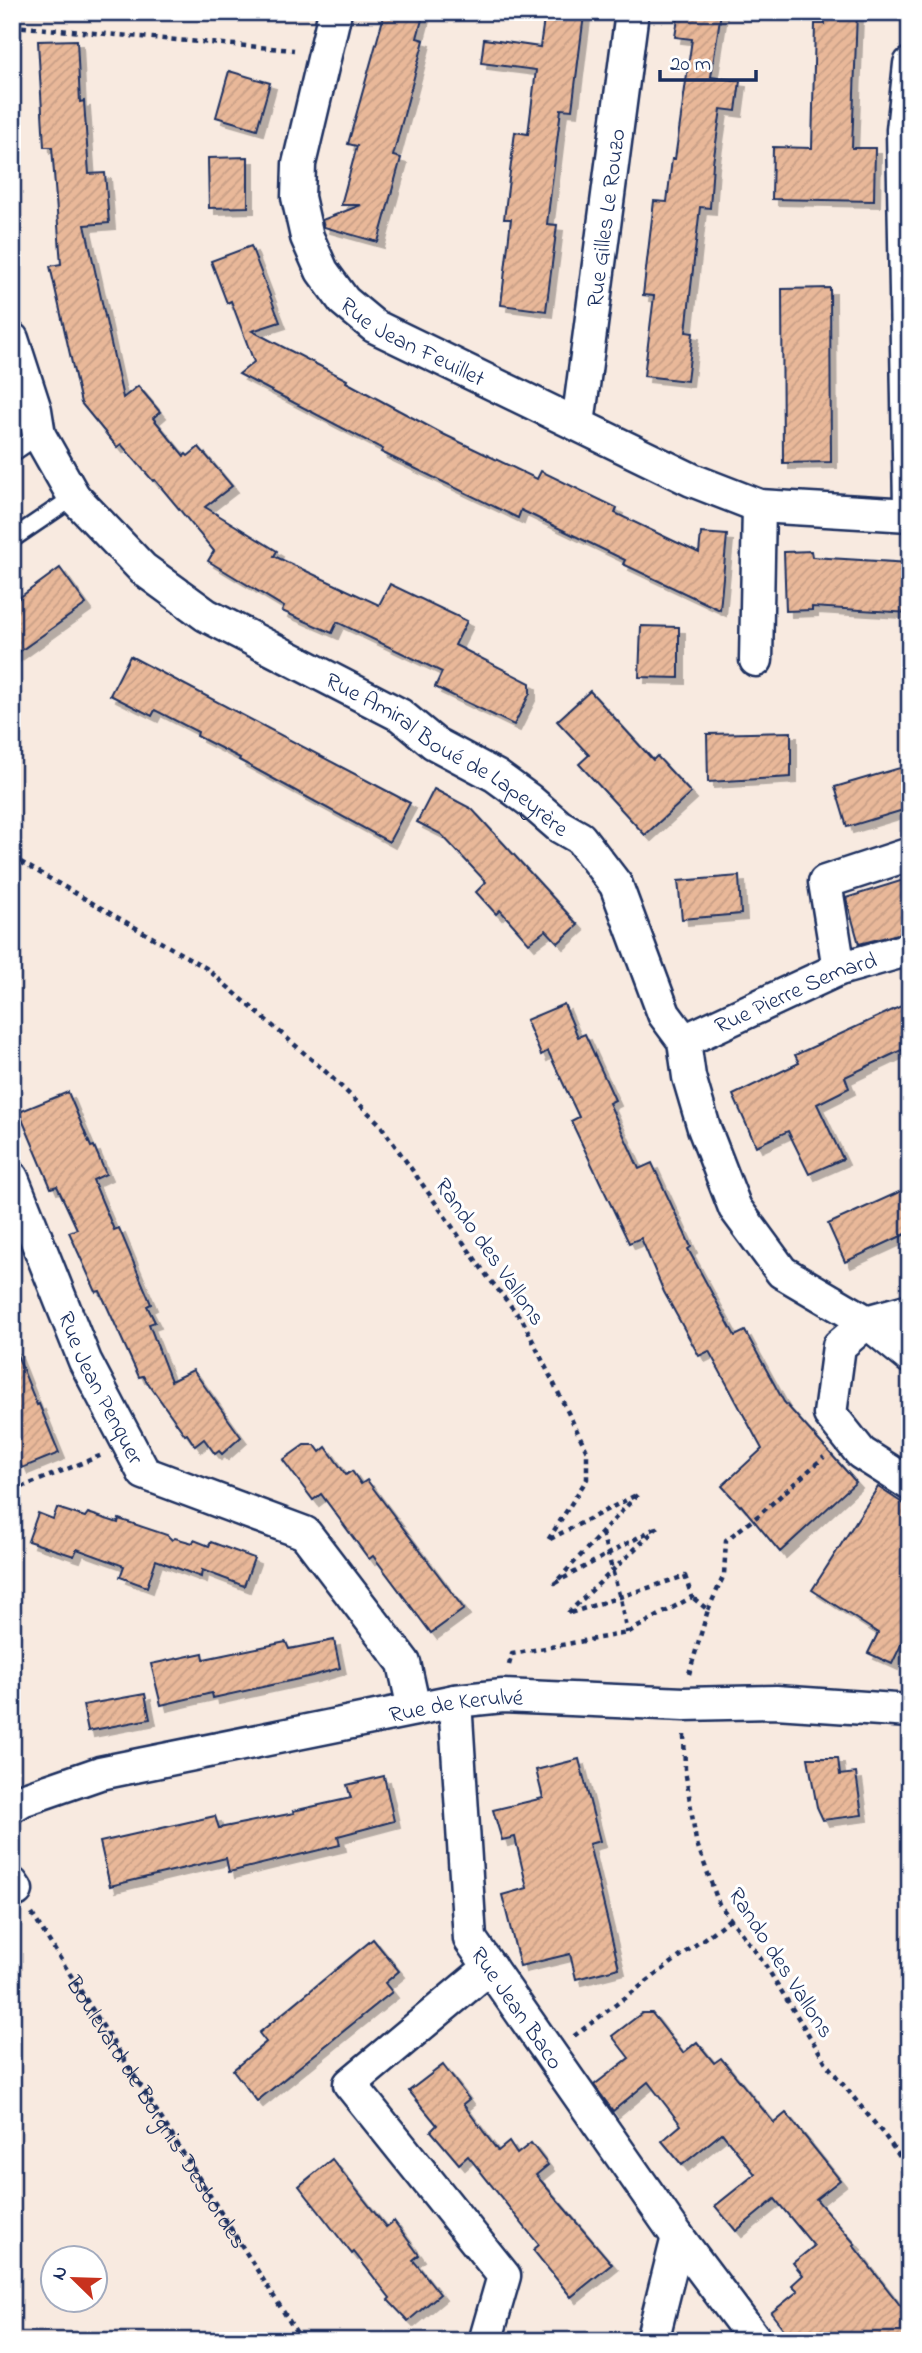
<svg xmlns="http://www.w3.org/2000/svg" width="922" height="2353" font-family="'Indie Flower',sans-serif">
<defs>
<pattern id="building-hatch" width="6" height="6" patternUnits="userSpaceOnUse" patternTransform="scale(1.75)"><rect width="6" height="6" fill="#e9b899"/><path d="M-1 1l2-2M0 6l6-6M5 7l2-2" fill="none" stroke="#c79e86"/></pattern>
<filter id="shadow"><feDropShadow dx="6" dy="6" stdDeviation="0" flood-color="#0004"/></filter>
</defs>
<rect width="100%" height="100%" fill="#f8eae0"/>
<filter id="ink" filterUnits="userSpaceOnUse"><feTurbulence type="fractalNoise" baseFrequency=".0143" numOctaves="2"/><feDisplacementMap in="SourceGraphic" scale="14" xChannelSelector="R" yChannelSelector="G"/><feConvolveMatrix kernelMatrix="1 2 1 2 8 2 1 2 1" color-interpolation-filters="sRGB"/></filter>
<g filter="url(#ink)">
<g fill="url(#building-hatch)" stroke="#1b2f5e" stroke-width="2" filter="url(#shadow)">
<path d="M385,12h39l-7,26 7,2 -31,116 8,2 -23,84 -54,-15 -2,-7 39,-15h-20l16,-59 -9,-2z"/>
<path d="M545,12l39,3 -12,95 -11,-1 -14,115 10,1 -11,86 -45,-6 10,-86h-7l11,-87 13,2 8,-64 -55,-7 3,-24 56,8z"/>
<path d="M679,12h42l-10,65 29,4 -4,30 -15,-2 -8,54 -3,45 -10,-1 -14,125 7,1 -6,48 -43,-5 10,-80 -11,-1 11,-94 13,1 5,-43h3l17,-120 -17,-2z"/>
<path d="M825,12h32l-5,136h23l-1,53 -102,-2 1,-52 39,1 3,-124h10z"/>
<path d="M77,40l3,62 4,-1 5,73 16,-1 4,50 -24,2 38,173 15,-12 22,26 -7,6 31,38 2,-2 2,2 11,-9 33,39 -27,21 72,44 -3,5 105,49 11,-21 77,37 -12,24 75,38v10l-16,32 -79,-38 7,-15 -105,-50 -5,11 -50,-22 2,-4 -76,-46 6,-10 -59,-71 -2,1 -32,-37 -4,3 -36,-44 -31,-137 11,-2 -9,-117h-8l-6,-106z"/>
<path d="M229,71l41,12 -13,46 -41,-12z"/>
<path d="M248,157v50l-39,1 -1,-50z"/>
<path d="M251,246l29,76 -28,9 95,49 -1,2 97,52 94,45 4,-8 76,37 -2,5 84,40 2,-20 26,2 -7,75 -97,-46 2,-4 -104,-50 -3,8 -137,-66 2,-3 -144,-75 15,-12 -23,-61 -4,2 -16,-42z"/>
<path d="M830,288l1,174 -48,1 -1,-174z"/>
<path d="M811,551l1,6 98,6v50l-98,-6v3l-26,1 -2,-59z"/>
<path d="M60,568l26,36 -74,53v-54z"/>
<path d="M641,626l38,1v51l-40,-1z"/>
<path d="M130,656l280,147 -21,39 -150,-82 1,-2 -43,-22 1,-4 -43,-22 -3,6 -42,-21z"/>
<path d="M590,691l63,69 4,-4 34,37 -46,42 -66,-71 10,-9 -32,-34z"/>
<path d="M791,732v45l-83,5 -1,-48z"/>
<path d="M910,765v43l-63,19 -12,-40z"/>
<path d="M434,789l38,20 106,116 -20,18 -12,-13 -17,13 -29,-33 -4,4 -20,-22 10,-10 -45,-48 -24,-12z"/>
<path d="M739,876l2,38 -59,5 -4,-38z"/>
<path d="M910,878v53l-51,13 -13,-46z"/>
<path d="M910,1002v44l-65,31 4,11 -32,16 26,55 -34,15 -21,-43 -32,15 -23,-51 66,-32 -4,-8z"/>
<path d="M564,1004l14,33 7,-3 30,66 -6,3 30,66 13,-6 39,84 -3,2 47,87 10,-5 39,71 72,80 -76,70 -39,-47 -1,1 -18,-20 40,-37 -53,-98 -10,5 -35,-64 -23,-54 -12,5 -58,-122 8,-4 -31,-66 -7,4 -15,-35z"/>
<path d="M68,1092l23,55 3,-1 12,28 -13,6 21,50 5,-2 32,76 -4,2 8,16 -6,2 22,57 22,-11 48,67 -19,17 -3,-3 -4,3 -11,-15 -9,7 -8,-12 -2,1 -42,-59 -4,1 -39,-86 -4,1 -27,-60 8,-3 -20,-43 -6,2 -32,-76z"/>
<path d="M910,1187v45l-65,30 -17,-38z"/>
<path d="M14,1347l23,58 2,-1 20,49 -37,15 -10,-23z"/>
<path d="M304,1445h11l5,7 6,-5 20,28 6,-4 9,13 6,-4 97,129 -33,24 -58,-77 -4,3 -48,-65 -8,6 -30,-40z"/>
<path d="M878,1487l32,21v118l-18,38 -24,-11 10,-20 -66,-43z"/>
<path d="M57,1508l28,9 3,-4 30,10 1,-4 48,16 5,5 3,-2 18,5 1,-3 15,6 2,-4 43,16 -10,28 -42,-16 -1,7 -45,-17 -9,27 -27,-10 4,-11 -47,-17 -3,7 -46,-15 10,-28 15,6z"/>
<path d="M334,1640l6,28 -28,8 -99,22 -1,-5 -51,12 -10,-41 52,-11 1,6 82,-17 3,7z"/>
<path d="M145,1694l5,25 -62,12 -5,-26z"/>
<path d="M808,1758h30l2,17 16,-2 6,42 -39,5 -6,-13z"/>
<path d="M579,1759l21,82 -11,3 30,124 -43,11 -6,-25 -50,12 -18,-71 25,-7 -12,-51 -13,3 -9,-30 50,-12 -7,-28z"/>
<path d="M384,1776l10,45 -56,15 2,9 -111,27 -3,-14 -116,28 -10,-44 115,-26 4,12 75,-15 -1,-2 58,-13 -4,-13z"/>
<path d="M373,1939l26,32 -14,12 7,9 -135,109 -24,-31 33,-28 -7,-9z"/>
<path d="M642,2013h10l31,40 14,-11 17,21 7,-5 53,65 12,-10 54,67 -24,19 39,45 -2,1 57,73v15l-10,8h-107l-22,-28 27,-22 -6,-6 11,-10 -10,-12 21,-17 -39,-47 -39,32 -21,-25 40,-32 -33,-41 -40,32 -20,-24 19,-16 -33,-43 -35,29 -19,-26 35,-27 -17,-22z"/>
<path d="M443,2065l26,34 -6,5 35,47 11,-9 8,12 14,-11 17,22 -12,10 76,89 -41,33 -38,-47 6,-5 -71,-89 -9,8 -28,-33 6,-6 -28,-34z"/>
<path d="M332,2159l54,68 8,-6 25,34 -6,5 27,34 -32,27 -20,-21 2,-2 -36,-46 -2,2 -53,-68z"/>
</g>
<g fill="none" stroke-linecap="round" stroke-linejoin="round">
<g stroke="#1b2f5e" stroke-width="21">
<g id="service">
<path d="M12,453l27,-18"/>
<path d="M12,539l62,-42"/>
</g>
</g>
<g stroke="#1b2f5e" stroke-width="37">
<g id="minor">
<path id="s2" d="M335,12l-36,152 -1,33 9,40 15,34 22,30 30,25 318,154 67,26 151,9"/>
<path d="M910,64l-7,66 7,377"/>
<path id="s3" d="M12,339l23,71 4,25 35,62 69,72 63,46 194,100 34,28 62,33 33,24 30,26 21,12 36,47 48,129 20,27 5,36 15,51 31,80 47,64 85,50 43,35"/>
<path id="s4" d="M578,424l54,-412"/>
<path d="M756,660l3,-154"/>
<path d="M839,969l-14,-87 85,-28"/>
<path id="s5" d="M684,1041l155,-72 71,-20"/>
<path id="s6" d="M12,1178l73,183 59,112 161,60 99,130 10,46"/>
<path d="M910,1310l-43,12 -28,24 -9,68 31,39 49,31"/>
<path id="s7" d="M455,1701l15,238 208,298 78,104"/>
<path id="s8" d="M12,1806l10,-6 78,-27 355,-72 48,-5 181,8 92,-2 134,9"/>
<path d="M12,1884l4,6"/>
<path d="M487,2335l17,-59 -154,-192 140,-117"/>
<path d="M652,2341l26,-104"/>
</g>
</g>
<g stroke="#1b2f5e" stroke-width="4.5" stroke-dasharray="5 5" stroke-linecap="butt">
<path d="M12,26l282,24"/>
<path d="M12,857l194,111 120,104 53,51 108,153 36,45 64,130v28l-39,61"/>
<path d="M12,1491l90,-36"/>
<path d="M602,1533l18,65 7,35"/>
<path d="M708,1610l16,-35 2,-35 33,-25 65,-58"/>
<path d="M509,1665l3,-11 115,-21 65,-36 -7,-21 -118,38 92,-88 -104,57 83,-89 -90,46"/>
<path d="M689,1674l19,-64 -16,-13"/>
<path d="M684,1735l1,34 11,72 23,63 45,59 64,103 57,70 25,35"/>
<path id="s1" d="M32,1914l270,427"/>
<path d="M574,2036l156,-117"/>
</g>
<use href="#service" stroke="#fff" stroke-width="16"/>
<use href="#minor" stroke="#fff" stroke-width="32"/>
</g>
</g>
<g text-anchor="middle" stroke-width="6" stroke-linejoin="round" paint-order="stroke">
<g font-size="23" fill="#1b2f5e" stroke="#fff">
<text dy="8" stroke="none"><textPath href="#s4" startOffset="208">Rue Gilles Le Rouzo</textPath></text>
<text dy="8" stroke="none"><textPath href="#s2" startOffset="385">Rue Jean Feuillet</textPath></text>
<text dy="8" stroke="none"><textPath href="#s3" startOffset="628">Rue Amiral Boué de Lapeyrère</textPath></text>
<text dy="8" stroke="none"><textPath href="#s5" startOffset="122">Rue Pierre Semard</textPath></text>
<text transform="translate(491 1251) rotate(55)" y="8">Rando des Vallons</text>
<text dy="8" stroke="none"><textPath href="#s6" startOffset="228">Rue Jean Penquer</textPath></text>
<text dy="8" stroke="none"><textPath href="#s8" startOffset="457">Rue de Kerulvé</textPath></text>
<text transform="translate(782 1962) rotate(57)" y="8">Rando des Vallons</text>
<text dy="8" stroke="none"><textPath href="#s7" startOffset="322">Rue Jean Baco</textPath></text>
<text dy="8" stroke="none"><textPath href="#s1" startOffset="234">Boulevard de Borgnis-Desbordes</textPath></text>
</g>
</g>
<rect width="922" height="2353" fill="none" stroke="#fff" stroke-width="42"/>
<rect x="21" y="21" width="880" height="2311" fill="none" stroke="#1b2f5e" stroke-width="2.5" filter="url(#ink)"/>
<g transform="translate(74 2279) rotate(293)"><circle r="33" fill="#ffffff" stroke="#a4acbf" stroke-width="2"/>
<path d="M0-5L12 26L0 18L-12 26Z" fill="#c8321e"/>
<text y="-10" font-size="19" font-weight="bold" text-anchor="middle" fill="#1b2f5e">N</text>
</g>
<path d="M660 70v10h96v-10" fill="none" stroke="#1b2f5e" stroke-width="3.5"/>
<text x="670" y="70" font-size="21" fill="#1b2f5e" stroke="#ffffff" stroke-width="5" paint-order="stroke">20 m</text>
</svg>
